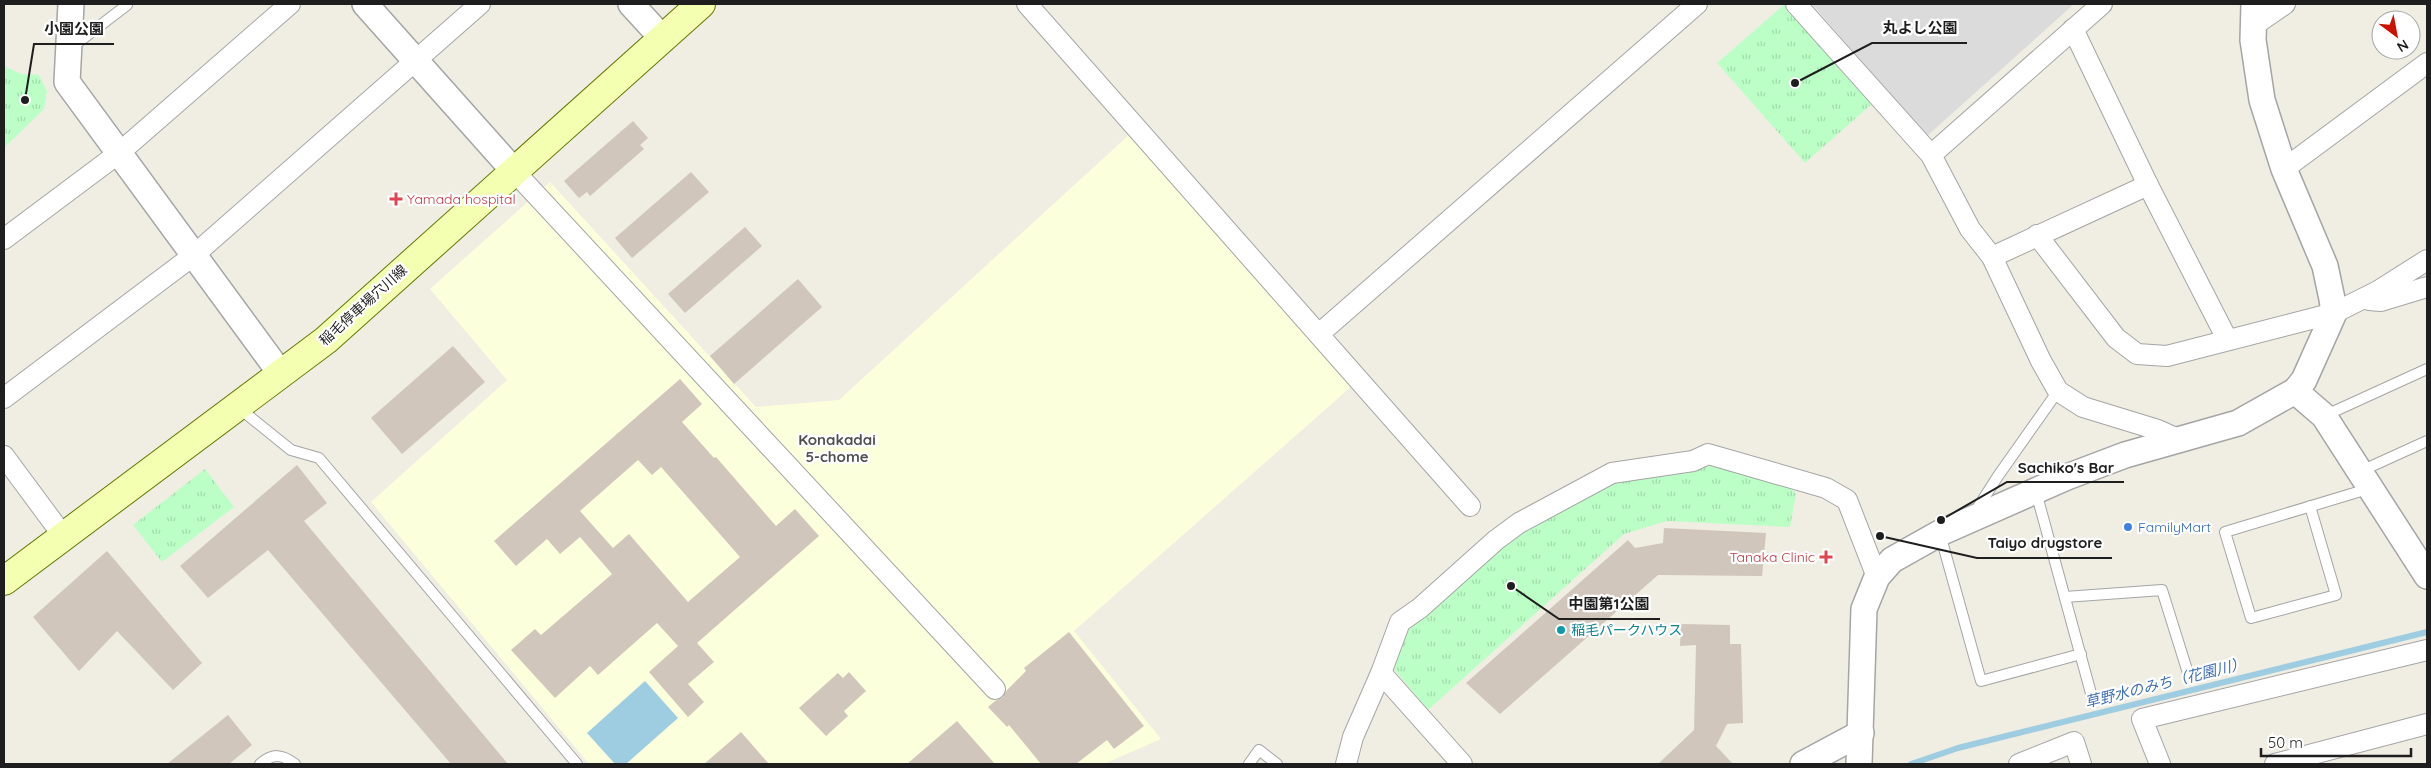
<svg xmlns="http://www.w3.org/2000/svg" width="2431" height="768" font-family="Quicksand,'Noto Sans JP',sans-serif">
<defs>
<pattern id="park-tufts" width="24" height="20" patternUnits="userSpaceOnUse" patternTransform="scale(1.25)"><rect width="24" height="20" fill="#bbffc6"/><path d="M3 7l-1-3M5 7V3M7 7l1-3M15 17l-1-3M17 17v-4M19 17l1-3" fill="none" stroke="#a0daaa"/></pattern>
</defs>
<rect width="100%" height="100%" fill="#f0ede3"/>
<path fill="#dcdbdb" d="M1812,4h262l-147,132z"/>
<path fill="#fcffdc" d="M1130,134l222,252 -278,245 87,108 -57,25h-515l-218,-262 136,-122 -77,-91 120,-107 206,225 83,-7z"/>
<g fill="url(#park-tufts)">
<path d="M1785,4l88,99 -68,60 -88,-100z"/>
<path d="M4,66l17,8 18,1 8,16 -3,18 -40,39z"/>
<path d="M1705,462l80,20 11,12 -6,33 -123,-6 -43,13 -196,176 -34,-41 15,-40 94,-85 109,-64z"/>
<path d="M205,469l29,38 -72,55 -29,-37z"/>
</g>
<path fill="#9ecde2" d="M645,681l33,37 -52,46h-11l-28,-31z"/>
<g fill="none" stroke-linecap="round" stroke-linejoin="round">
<path stroke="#9ecde2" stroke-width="6" d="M1911,764l47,-16 469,-116"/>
</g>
<g fill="#d0c6bb" fill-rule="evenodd">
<path d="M633,121l15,17 -8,7 4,4 -54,47 -3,-4 -8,6 -15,-17z"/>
<path d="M691,172l18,20 -77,66 -17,-20z"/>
<path d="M745,227l17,19 -77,67 -17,-19z"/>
<path d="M798,279l24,28 -88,77 -24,-28z"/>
<path d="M453,346l32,36 -83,72 -31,-36z"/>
<path d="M680,379l22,25 -20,18 32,36 2,-1 60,69 19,-17 24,27 -122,107 17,19 -26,22 16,18 -16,15 -39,-45 29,-26 -21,-23 -59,52 -8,-9 -35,32 -44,-48 24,-21 6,6 71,-61 -32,-37 -20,17 -13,-15 -31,27 -22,-25zM638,460l14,15 9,-8 79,90 -52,45 -59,-68 -16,14 -33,-37z"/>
<path d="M297,465l30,38 -23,18 204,243h-57l-183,-214 -60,48 -28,-32z"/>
<path d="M1664,528l102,5 -4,43 -104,-1 -158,139 -34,-31 162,-143 7,8 28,-5z"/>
<path d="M107,551l95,112 -29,27 -56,-59 -38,40 -46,-54z"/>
<path d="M1681,624l49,1v19h11l2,79 -16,1 -11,22 17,18h-75l36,-34 2,-85 -16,1z"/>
<path d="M1069,632l75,94 -30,23 -7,-9 -31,24h-35l-32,-39 -2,2 -19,-20 7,-6 8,-4 4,-7 19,-19 -2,-3z"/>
<path d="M849,672l17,19 -22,20 4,5 -22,20 -27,-28 39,-35 5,5z"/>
<path d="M228,715l24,30 -23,19h-62z"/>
<path d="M957,721l38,43h-88z"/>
<path d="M741,732l28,32h-65z"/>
</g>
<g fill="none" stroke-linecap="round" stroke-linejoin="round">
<g stroke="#a5a5a5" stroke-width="12">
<g id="service">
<path d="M72,47l55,-42"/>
<path d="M239,408l52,42 28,8 258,306"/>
<path d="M2324,416l103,-47"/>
<path d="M2361,471l66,-30"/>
<path d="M2036,492l56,205"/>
<path d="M2310,506l26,89 -85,23 -26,-86 146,-44"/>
<path d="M1975,512l23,-36 60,-85"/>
<path d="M1940,534l41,147 100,-27"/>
<path d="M2065,597l97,-7 26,83"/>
<path d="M260,764c13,-11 22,-10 35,0"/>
<path d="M1249,764l10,-14 18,14"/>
</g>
</g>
<g stroke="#a5a5a5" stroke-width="22">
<g id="minor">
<path d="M1027,4l443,502"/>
<path d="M1796,4l135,151 39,74 22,28 49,104 17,30 25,16 75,23 20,9"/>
<path d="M2253,26l32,-22"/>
<path d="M2073,29l75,156 79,154"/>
<path d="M1931,155l171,-151"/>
<path d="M2284,169l143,-106"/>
<path d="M514,171l481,518"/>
<path d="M2037,235l79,103 21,16 30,2 167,-43 44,-22 49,-31"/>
<path d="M4,239l115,-86 171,-149"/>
<path d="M1992,257l156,-72"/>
<path d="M2369,300l12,1 46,-14"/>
<path d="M1319,334l378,-330"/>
<path d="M4,398l190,-143 286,-251"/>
<path d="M4,456l60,81"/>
<path d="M1381,673l19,-51 20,-14 76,-68 23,-17 93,-50 81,-12 15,-7 118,34 21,12 30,77"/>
<path d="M1346,764l7,-27 28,-64 81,91"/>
<path d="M2019,764l55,-22 7,22"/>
<path d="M2160,764l-18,-45 285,-69"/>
<path d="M2275,764l152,-40"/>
</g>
</g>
<g stroke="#a5a5a5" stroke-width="28">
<g id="tertiary">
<path d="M71,4l-4,78 214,292"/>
<path d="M365,4l149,167"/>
<path d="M631,4l32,35"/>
<path d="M2295,391l29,25 103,160"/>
<path d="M1803,764l58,-31"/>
<path d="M1859,764l5,-155 13,-32 15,-17 48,-27 127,-56 58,-22 113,-32 57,-32 9,-11 30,-67 -2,-14 -7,-33 -41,-97 -22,-69 -9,-60 1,-36"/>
</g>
</g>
<g stroke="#617900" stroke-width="30">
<path id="secondary" d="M4,581l322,-241 375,-336"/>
</g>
<use href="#service" stroke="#fff" stroke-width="10"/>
<use href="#minor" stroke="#fff" stroke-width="20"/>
<use href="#tertiary" stroke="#fff" stroke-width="25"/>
<use href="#secondary" stroke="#f4ffb1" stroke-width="28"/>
</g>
<g fill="#e0444e" stroke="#fff" stroke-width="2">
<path d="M393.5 191.5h5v5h5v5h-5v5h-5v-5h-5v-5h5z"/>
<path d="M1823.5 549.5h5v5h5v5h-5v5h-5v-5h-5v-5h5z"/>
</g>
<circle fill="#3f7fe0" stroke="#fff" stroke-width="2" cx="2128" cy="527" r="5"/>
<circle fill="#0f9aa8" stroke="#fff" stroke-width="2" cx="1561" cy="630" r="5"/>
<g text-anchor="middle" stroke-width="4.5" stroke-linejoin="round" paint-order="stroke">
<g font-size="14" fill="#be3a42" stroke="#fff" text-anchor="start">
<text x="407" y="204">Yamada hospital</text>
<text x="1815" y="562" text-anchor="end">Tanaka Clinic</text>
</g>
<g font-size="14" fill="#1e1e1e" stroke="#fff">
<text transform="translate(363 305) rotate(-42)" y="5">稲毛停車場穴川線</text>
</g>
<g font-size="14" fill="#366cbe" stroke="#fff" text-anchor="start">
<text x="2138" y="532">FamilyMart</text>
</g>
<g font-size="14" fill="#0d838f" stroke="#fff" text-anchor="start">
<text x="1571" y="635">稲毛パークハウス</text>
</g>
<g font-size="15" font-weight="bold" fill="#515151" stroke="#fff">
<text x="837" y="445">Konakadai<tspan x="837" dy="17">5-chome</tspan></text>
</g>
<g font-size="15" font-style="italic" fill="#4171b7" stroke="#fff">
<text transform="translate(2165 683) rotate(-14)" y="5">草野水のみち（花園川）</text>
</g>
</g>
<path fill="none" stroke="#1e1e1e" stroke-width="2" d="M1795 83L1872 43H1967M25 100L34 44H114M1941 520L2007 482H2124M1880 536L1977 558H2112M1511 586L1559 619H1660"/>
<g fill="#1e1e1e" stroke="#fff" stroke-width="2">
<circle cx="1795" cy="83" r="5"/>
<circle cx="25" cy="100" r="5"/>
<circle cx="1941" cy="520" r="5"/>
<circle cx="1880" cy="536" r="5"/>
<circle cx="1511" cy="586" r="5"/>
</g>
<g font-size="15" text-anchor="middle" font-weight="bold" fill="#1e1e1e" stroke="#fff" stroke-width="4.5" stroke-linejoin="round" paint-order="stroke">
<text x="1920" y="33">丸よし公園</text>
<text x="74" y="34">小園公園</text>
<text x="2066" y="473">Sachiko's Bar</text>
<text x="2045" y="548">Taiyo drugstore</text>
<text x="1609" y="609">中園第1公園</text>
</g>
<rect width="2431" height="768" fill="none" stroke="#1e1e1e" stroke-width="10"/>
<g transform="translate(2396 35) rotate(148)"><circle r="24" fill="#ffffff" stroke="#a5a5a5"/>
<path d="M0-4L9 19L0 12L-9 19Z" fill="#cb1200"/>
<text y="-8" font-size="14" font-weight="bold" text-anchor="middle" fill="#1e1e1e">N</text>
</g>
<path d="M2261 748v8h150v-8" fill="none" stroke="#1e1e1e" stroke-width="2.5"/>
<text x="2268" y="748" font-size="15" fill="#1e1e1e" stroke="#ffffff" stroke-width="4" paint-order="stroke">50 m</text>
</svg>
